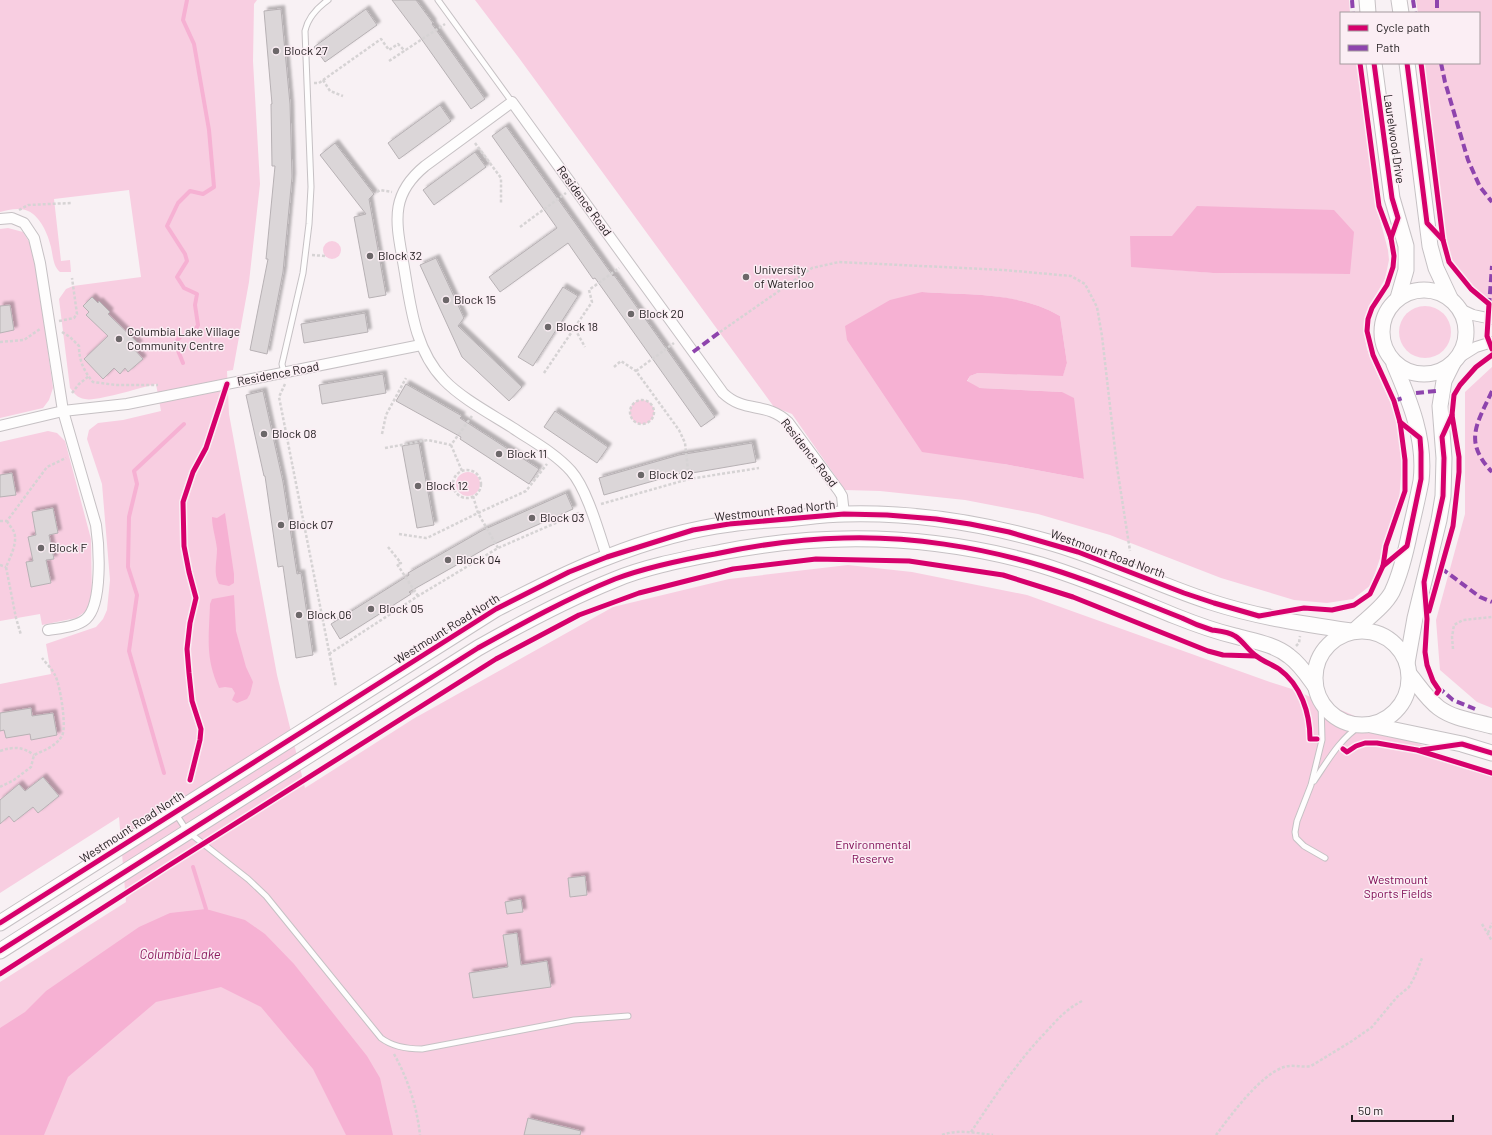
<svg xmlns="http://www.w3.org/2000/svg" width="1492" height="1135" font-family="Barlow,sans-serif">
<defs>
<filter id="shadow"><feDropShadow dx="3.5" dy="-3.5" stdDeviation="1" flood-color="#0004"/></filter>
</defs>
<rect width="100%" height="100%" fill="#f8f1f4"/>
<g fill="#f8cee1" fill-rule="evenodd">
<path d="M0,0h257l-3,4 -1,57 7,123 -11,98 -16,88 -6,1 2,43 48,261 28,113 108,-69 200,-112 116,-28 119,-14 64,7 115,23 246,88 19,6 200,86v360h-1492v-153l126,-80 -7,-85 -119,76v-209l51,-10 -5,-30 50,-17 7,-8 4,-9 3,-30 -8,-96 -15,-45 2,-9 9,-7 25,-3 38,-9 -5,-27c-14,3 -60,18 -71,15 -8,-1 -11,-6 -15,-11l-11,-89 7,-10 7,-3 68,-9 -12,-87 -75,9 7,62 9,-1 1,12h-11c-7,-6 -7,-16 -9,-25 -3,-13 -11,-31 -23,-36 -9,-4 -20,-1 -28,1z"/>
<path d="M475,0h874l1,13h-9v50h16l18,138 13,49 1,10 -4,19 -13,23 -8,20v11l3,16 6,15 20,44 4,14 5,40 -3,40 -28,83 -18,14 -26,4 -33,-3 -73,-22 -111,-43 -72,-21 -73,-14 -85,-9 -35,-1 -53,-76 -18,-7 -255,-349zM1172,236l178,38 -137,-1 -82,-7v-30zM922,292c46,3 97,0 138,24l7,47 -4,12 -85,-2 -8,3 -3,6 13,6 82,4 22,87 -80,-15z"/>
<path d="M1416,0h76v302c-19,-13 -36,-29 -44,-51l-24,-188h55v-50h-61z"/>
<path d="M8,228l15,4 8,13 4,12 18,131 -4,12 -6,8 -43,10v-189z"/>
<circle cx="332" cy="250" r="9"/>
<circle cx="1425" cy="332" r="26"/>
<path d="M1492,367v341l-15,-6 -37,-32 -4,-50 29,-106v-122z"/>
<circle cx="642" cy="412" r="12"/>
<path d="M48,431l9,2 8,8 26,98 1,61 -6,11 -10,7 -34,7 -2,-11 -40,7v-179z"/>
<circle cx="468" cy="484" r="12"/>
</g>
<g fill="#f6b1d3">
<path d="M1197,206l137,4 20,22 -4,42 -137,-1 -82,-6 -1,-31h42z"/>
<path d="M922,292c46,3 98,0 138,24l7,47 -4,13 -85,-3 -8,3 -3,5 13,7 82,4 12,6 10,81 -80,-15 -82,-12 -75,-112 -2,-14 45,-26z"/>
<path d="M225,513l9,61v9l-5,3 -10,-2c-6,-10 -2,-23 -2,-35 -1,-11 -5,-21 -5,-32l5,1z"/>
<path d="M234,595l2,36 10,36 7,15 -3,12 -3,5 -10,4 -5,-3 3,-7 -3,-5 -7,-1 -6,1c-14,-30 -10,-52 -9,-84l2,-5z"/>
<path d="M206,909l39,11 20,14 29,30 73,92 13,22 13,57h-47l-33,-66 -52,-62 -40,-20 -65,15 -88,75 -24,58h-44v-107l25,-16 21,-21 93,-64 31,-14z"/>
</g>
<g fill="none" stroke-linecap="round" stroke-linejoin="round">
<g stroke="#f6b1d3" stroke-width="4">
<path d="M183,363l-8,-20 6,-7 13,-3 4,-8 -3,-20 2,-11 -13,-6 -7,-11 10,-16 -2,-7 -18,-28 11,-23 12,-12 13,3 11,-7 -5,-57 -15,-86 -11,-24 4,-20"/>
<path d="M164,773l-35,-122 8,-56 -9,-28 1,-50 8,-33 -3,-13 50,-47"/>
<path d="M193,867l13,42"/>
</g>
</g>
<g fill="#dbd6d8" stroke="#b7b1b4" filter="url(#shadow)">
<path d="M392,0h24l17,23 -1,1 53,75 -14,10 -51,-72z"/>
<path d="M281,9l9,95 2,73 -9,95 -16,82 -17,-4 18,-91h-2l9,-93h-3l-1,-62h1l-8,-93z"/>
<path d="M366,9l11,16 -52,37 -11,-15z"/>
<path d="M440,105l11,16 -52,38 -11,-16z"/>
<path d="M506,126l107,150 1,-1 101,142 -14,10 -106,-149 -2,1 -25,-36 -68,49 -11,-15 68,-49 -65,-92z"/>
<path d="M335,143l39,51 -5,5 17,96 -17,3 -15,-81 12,-3 -46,-59z"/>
<path d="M475,152l11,15 -52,38 -11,-15z"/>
<path d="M436,258l28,60 -6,8 64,61 -13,14 -47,-44 -42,-92z"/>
<path d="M563,287l15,9 -45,70 -15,-9z"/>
<path d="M92,297l6,6 1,-2 11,11 -2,2 31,30 -5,5 9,10 -15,13 -3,-4 -5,6 -6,-6 -11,11 -19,-20 24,-23 -22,-21 3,-3 -6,-6z"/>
<path d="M10,305l4,25 -14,3v-27z"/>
<path d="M365,313l3,19 -64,11 -3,-19z"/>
<path d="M383,374l3,19 -64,11 -3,-19z"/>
<path d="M406,384l56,32 -2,2 79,51 -10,15 -69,-45 1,-2 -65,-36z"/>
<path d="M263,391l20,91 14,92 4,-1 12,82 -17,3 -13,-92 -5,1 -13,-91h-1l-18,-81z"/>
<path d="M555,411l53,36 -11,16 -53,-36z"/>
<path d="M419,443l15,82 -17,3 -15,-82z"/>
<path d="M752,443l4,19 -64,11v-3l-88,25 -5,-17 80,-23z"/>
<path d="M12,473l4,22 -16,2v-22z"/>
<path d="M566,493l7,16 -83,37 -81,46 2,2 -71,45 -9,-15 78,-49 -1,-2 75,-43z"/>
<path d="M53,508l5,25 -9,2 5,24 -8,1 5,23 -20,4 -5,-25 7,-1 -5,-24 8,-2 -4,-23z"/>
<path d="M31,708l1,8 21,-3 4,22 -26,5 -1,-6 -24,4 -2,-8 -4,1v-18z"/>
<path d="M43,777l16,19 -21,17 -5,-6 -19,15 -5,-6 -9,8v-24l19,-16 6,7z"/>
<path d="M585,876l2,19 -17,2 -2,-19z"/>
<path d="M521,899l2,13 -16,2 -2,-12z"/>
<path d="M517,933l4,32 26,-4 4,26 -78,11 -4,-25 39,-6 -5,-32z"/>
<path d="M528,1118l53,13 -1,4h-56z"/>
</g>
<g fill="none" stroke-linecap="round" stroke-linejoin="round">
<g stroke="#c6c1c4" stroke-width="7">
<g id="lane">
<path d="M438,0l74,102"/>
<path d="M284,373l-2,-9 21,-91 6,-49 2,-37 -6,-156c3,-14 12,-23 23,-31"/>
<path d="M1321,702l1,38 -11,45 -14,36 -2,11 1,6 8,8 21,12"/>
<path d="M1314,781c15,-22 25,-41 47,-56"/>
<path d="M176,814l11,17 61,48 18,17 115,142c12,9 26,11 41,11l152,-29 54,-4"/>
</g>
</g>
<g stroke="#c6c1c4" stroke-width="12">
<g id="street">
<path d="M0,219l12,-1 12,5 10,15 6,25 23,148 33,114c3,20 7,79 -10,94 -9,8 -26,9 -38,11"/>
<path d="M1460,309l13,6 19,4"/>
<path d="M1460,357l16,-10 16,-5"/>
<path d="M0,426l63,-15 64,-7 294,-59"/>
<path d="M607,557c-8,-24 -20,-68 -36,-86 -16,-18 -39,-30 -58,-43 -22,-14 -52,-30 -69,-48 -32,-33 -34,-82 -42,-124 -7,-38 -10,-63 23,-90l87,-64 211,291c22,21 43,8 65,29l51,69 3,5 2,18"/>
</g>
</g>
<g stroke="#c6c1c4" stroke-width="17">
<g id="secondary">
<path d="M1367,0l1,13"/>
<path d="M1399,0l2,13"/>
<path d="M1374,63l18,135 14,48v24l-8,28"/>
<path d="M1407,63l23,183 6,22 14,30"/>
<circle cx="1424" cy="332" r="42"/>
<circle cx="1362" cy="678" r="47"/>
<path d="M1354,631c12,-12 30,-24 38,-39 9,-19 14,-41 18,-61 4,-17 8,-34 11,-50 5,-41 -11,-80 -27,-117"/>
<path d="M1407,663l8,-45 24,-98 4,-24 1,-38 -4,-52 4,-25 9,-18"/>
<path d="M1410,675c9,11 17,24 29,33 15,11 35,13 53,18"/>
<path d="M1371,725l91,19 30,9"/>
<path d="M0,923l496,-314c36,-18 71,-37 109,-51 38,-15 84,-29 125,-34 19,-3 38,-4 57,-5 20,-2 39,-5 58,-5 70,-2 141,10 207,29 55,16 106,42 159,59 46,15 93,22 140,29"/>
<path d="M0,951l478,-303c44,-25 89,-49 136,-68 33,-14 73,-21 108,-28 108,-21 214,-17 319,13 46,14 90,33 134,51 20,8 39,15 60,20 18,5 39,8 54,20 11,8 18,19 26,30"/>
</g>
</g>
<g stroke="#d6d3d4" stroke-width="2.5" stroke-dasharray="3 2" stroke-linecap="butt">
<path d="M389,61l56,-37"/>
<path d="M323,80l7,11 13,5"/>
<path d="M314,83h5l62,-44 8,11 9,-6 7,7"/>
<path d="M475,143l26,35v25"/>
<path d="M377,192l3,-2 12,2"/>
<path d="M19,210l9,-5 43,-2"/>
<path d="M520,227l46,-34"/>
<path d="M312,255l13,1"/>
<path d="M59,321l15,-3 3,-4 -5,-36"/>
<path d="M575,329l10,18"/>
<path d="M62,332l8,5 9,9c0,15 5,25 14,36l23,3h42"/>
<path d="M720,332l92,-64 27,-6 165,8 67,6 14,8 12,23 5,29 15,131 13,84"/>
<path d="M0,342l24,-2 16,-11"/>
<path d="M614,367l7,-6 15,10 43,59 6,13 4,36"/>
<path d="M636,371l38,-28"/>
<path d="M544,373l48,-71 -3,-12 30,-22"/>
<path d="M285,384l-6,13 57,290"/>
<path d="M72,393l7,-9 10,-8"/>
<circle cx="642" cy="412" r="12"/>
<path d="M382,434l4,-19 20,-37"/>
<path d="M451,445l11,26"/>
<path d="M385,448l43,-8 23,5 21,-29"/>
<circle cx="467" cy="484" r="14"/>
<path d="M473,496l5,17 20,35"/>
<path d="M601,504l88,-25 70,-11"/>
<path d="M0,521h7l40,-54 19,-9"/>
<path d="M7,521c2,4 6,8 7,11 4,10 -4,26 -8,35l10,51 5,17"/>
<path d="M399,534l27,4 3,-1 49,-24 48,-22 21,-27"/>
<path d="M388,547l13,16 -4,1 21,32"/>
<path d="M0,565l6,2"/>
<path d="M1296,646l3,-3 1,-7"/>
<path d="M1453,649l-1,-12 2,-12 9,-5 29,-3"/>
<path d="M329,654l89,-58 80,-48 83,-36"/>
<path d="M0,751c14,-5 23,-4 34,4"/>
<path d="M0,787l14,-7 17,-13 3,-12c11,-5 22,-9 28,-19 5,-9 -2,-52 -7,-61 -3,-6 -9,-12 -13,-17"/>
<path d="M1482,924l10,17"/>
<path d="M1488,933l4,-10"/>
<path d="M394,1054c14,25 23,53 26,81"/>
<path d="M971,1132c23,-34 45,-69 74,-99 13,-14 20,-23 37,-32"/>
<path d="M942,1135c16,-6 34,-2 51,0"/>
<path d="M1216,1135c15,-20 44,-60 68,-68 9,-3 18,1 27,-1l41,-25 20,-14 25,-30 12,-10 6,-11 7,-18"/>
</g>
<use href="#lane" stroke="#fefdfd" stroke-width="5"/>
<use href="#street" stroke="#fefdfd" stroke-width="10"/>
<use href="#secondary" stroke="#fefdfd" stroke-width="15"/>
<g stroke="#8e44ad" stroke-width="4" stroke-dasharray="8 4" stroke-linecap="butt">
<path d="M1352,0l1,13"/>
<path d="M1413,0l2,13"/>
<path d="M1437,0v13"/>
<path d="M1441,63l4,19 23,78 12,27 12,15"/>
<path d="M1489,306l3,-40"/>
<path d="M693,352l27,-20"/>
<path d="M1492,391c-15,33 -29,50 0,81"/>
<path d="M1416,393l20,-2"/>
<path d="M1394,401l9,-3"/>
<path d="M1441,568l39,29 12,5"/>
<path d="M1438,687l15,13 22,9"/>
</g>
<g stroke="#fbeef4" stroke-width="8">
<g id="cycleway">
<path d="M1374,63l18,135 6,20 -7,20"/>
<path d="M1407,63l20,160 16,17"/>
<path d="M1421,63l22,177 6,22 22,27 18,15 -2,32 5,13"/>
<path d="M1383,566l24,-20 14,-67v-27l-1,-14 -20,-16"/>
<path d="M1429,611l24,-85 6,-54v-15l-7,-42 2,-20 6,-10 16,-18 16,-12"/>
<path d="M1437,693l2,-3 -6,-9 -6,-16 -2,-13 2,-33 -3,-37 19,-86 1,-38 -2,-21 10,-22"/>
<path d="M1343,749l4,3 9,-6 9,-3h12l40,7 75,23"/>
<path d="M1421,750l41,-6 30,9"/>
<path d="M190,780l10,-40 1,-11 -9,-28 -3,-28 -2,-24 3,-26 6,-25 -7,-26 -5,-26 -1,-44 10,-30 13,-24 21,-64"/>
<path d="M0,923l496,-314 73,-37 38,-15 86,-27 36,-6 115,-10 43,1 49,4 34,5 39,8 69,20 106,41 30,10 45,13 45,-8 28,2 22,-5 16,-11 13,-28 3,-20 19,-55v-31l-5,-38 -6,-21 -21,-46 -6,-24 1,-12 4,-11 15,-23 6,-18 1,-11 -3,-18 -12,-32 -19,-143"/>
<path d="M0,951l478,-303c45,-25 90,-50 137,-69 32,-12 66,-19 100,-25 42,-9 86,-15 129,-16 65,-2 136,9 198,28 48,14 94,34 140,52 10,5 20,9 30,12 7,1 17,2 23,6 7,4 13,14 20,19 7,6 16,9 24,14 22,16 31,44 31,70h7"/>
<path d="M0,974l168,-108 328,-207 83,-44 60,-22 94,-24 83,-10 93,2 94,14 70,22 135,54 15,4 33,1"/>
</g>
</g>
<use href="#cycleway" stroke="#d6006c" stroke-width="5"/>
</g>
<g fill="#6c6769" stroke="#fbeef4" stroke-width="1.5">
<circle cx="276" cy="51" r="4"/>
<circle cx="370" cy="256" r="4"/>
<circle cx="746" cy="277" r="4"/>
<circle cx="446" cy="300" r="4"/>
<circle cx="631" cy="314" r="4"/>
<circle cx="548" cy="327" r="4"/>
<circle cx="119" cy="339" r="4"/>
<circle cx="264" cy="434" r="4"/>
<circle cx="499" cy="454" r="4"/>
<circle cx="641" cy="475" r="4"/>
<circle cx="418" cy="486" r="4"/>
<circle cx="532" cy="518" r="4"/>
<circle cx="281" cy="525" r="4"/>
<circle cx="41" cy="548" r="4"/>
<circle cx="448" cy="560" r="4"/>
<circle cx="371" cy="609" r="4"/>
<circle cx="299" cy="615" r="4"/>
</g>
<g text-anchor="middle" stroke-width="3" stroke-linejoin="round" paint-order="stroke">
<g font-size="12" fill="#211c1e" stroke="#fbeef4" text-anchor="start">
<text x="284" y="55">Block 27</text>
<text x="378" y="260">Block 32</text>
<text x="754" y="274">University<tspan x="754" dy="14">of Waterloo</tspan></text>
<text x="454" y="304">Block 15</text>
<text x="639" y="318">Block 20</text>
<text x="556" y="331">Block 18</text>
<text x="127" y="336">Columbia Lake Village<tspan x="127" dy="14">Community Centre</tspan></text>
<text x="272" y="438">Block 08</text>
<text x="507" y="458">Block 11</text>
<text x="649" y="479">Block 02</text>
<text x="426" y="490">Block 12</text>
<text x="540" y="522">Block 03</text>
<text x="289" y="529">Block 07</text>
<text x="49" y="552">Block F</text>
<text x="456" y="564">Block 04</text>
<text x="379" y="613">Block 05</text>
<text x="307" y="619">Block 06</text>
</g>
<g font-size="12" fill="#211c1e" stroke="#fbeef4">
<text transform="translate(1394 139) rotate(82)" y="4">Laurelwood Drive</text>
<text transform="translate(584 201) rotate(54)" y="4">Residence Road</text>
<text transform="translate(278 374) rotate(-11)" y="4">Residence Road</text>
<text transform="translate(809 453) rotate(52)" y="4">Residence Road</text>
<text transform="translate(775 511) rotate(-6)" y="4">Westmount Road North</text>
<text transform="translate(1108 554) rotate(20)" y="4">Westmount Road North</text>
<text transform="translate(447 629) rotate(-32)" y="4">Westmount Road North</text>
<text transform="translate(132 827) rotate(-33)" y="4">Westmount Road North</text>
</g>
<g font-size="12" fill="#7d0852" stroke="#fbeef4">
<text x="873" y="849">Environmental<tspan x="873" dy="14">Reserve</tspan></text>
<text x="1398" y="884">Westmount<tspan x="1398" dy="14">Sports Fields</tspan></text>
</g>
<g font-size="13" font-style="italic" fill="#8a1a5d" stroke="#fbeef4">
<text x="180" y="959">Columbia Lake</text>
</g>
</g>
<rect x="1340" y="12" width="140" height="52" fill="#fbeef4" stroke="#a49a9e"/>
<rect x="1348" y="25" width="20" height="6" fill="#d6006c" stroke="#a49a9e"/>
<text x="1376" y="32" font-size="12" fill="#211c1e">Cycle path</text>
<rect x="1348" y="45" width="20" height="6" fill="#8e44ad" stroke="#a49a9e"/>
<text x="1376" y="52" font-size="12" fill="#211c1e">Path</text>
<path d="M1352 1115v6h101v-6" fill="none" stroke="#211c1e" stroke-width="2"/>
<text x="1358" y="1115" font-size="12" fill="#211c1e" stroke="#fbeef4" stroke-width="3" paint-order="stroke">50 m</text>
</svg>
